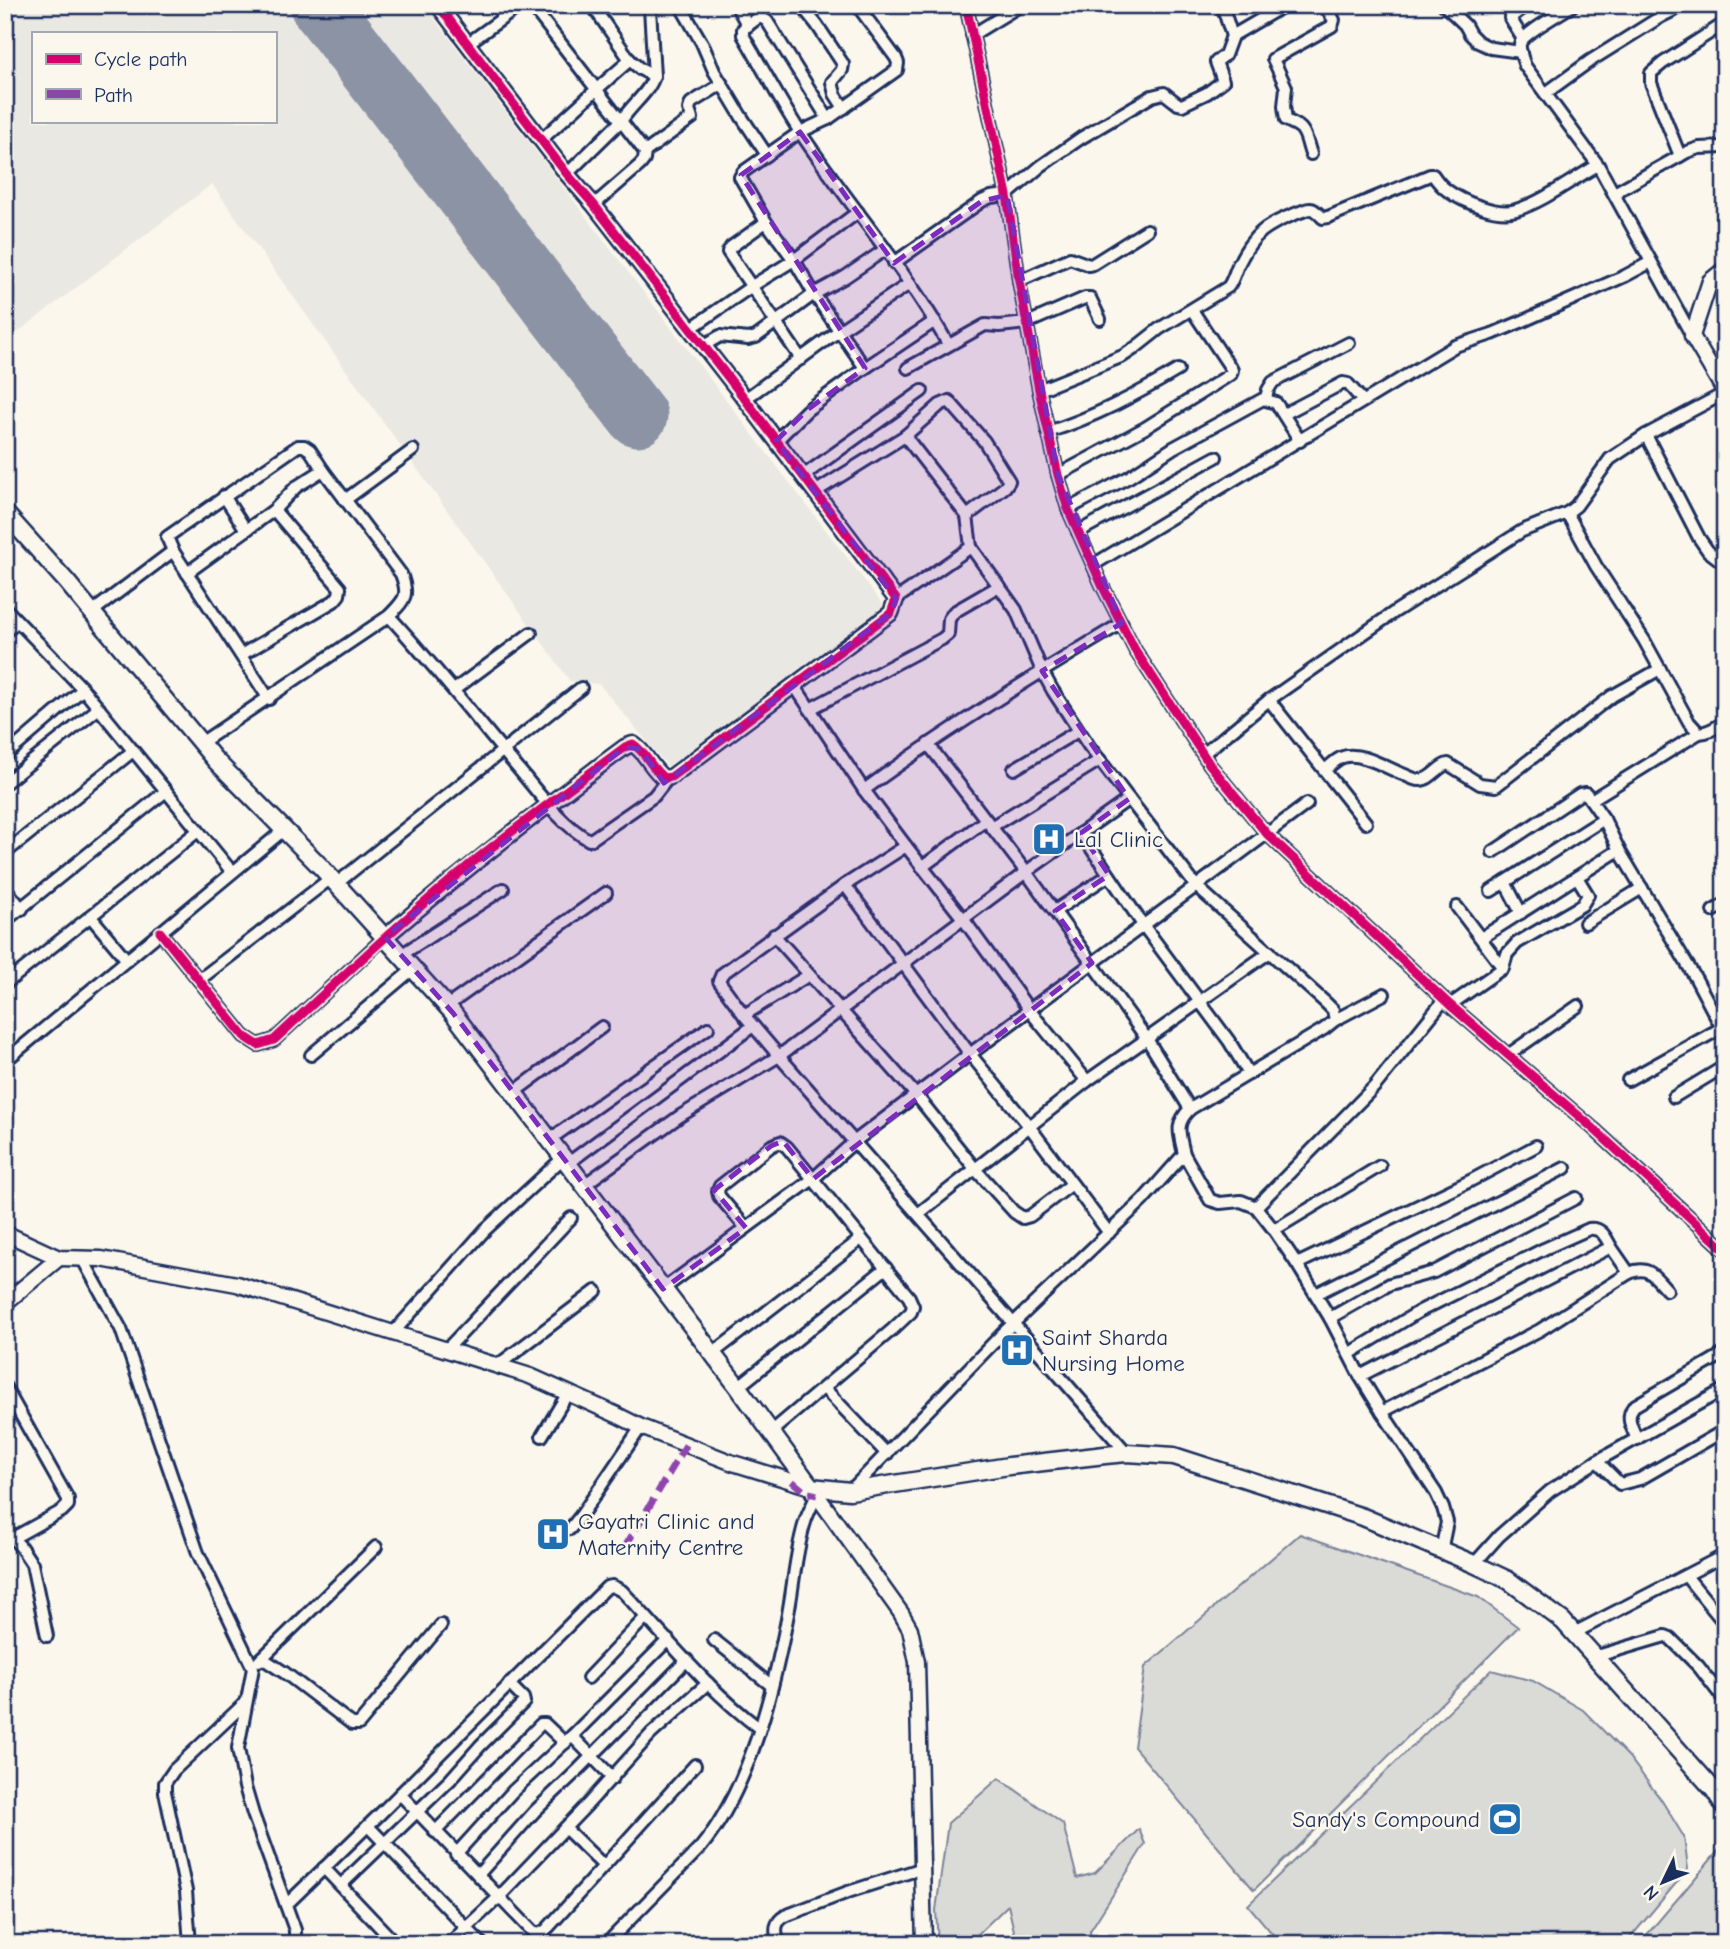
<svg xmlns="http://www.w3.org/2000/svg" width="1730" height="1949" font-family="'Comic Neue',sans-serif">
<rect width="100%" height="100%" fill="#fbf7ec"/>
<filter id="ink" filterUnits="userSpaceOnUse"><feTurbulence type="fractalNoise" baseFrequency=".0143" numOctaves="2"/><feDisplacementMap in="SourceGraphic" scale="14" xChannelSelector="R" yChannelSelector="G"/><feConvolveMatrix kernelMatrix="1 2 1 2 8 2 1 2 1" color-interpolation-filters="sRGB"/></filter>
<g filter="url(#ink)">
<path fill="#eae8e2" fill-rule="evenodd" d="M5,5h419l460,601 -216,161 -69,-83 -29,-3 -358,-497 -207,158zM33,33h242v88h-242z"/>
<g fill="#dadad7" stroke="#7a849a" stroke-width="2">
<path d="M1300,1534l178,63 40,30 -264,263 -120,-143 11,-80z"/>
<path d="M1491,1670l42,11 50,29 46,47 33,44 22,36 4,32 -63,75h-344l-33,-39z"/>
<path d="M999,1778l64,46 14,54 18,-5 44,-44 6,15 -55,87 1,13h-74l-9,-39 -33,32 -12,7h-25l-2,-34 12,-87z"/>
<path d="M1725,1843v101h-86z"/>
</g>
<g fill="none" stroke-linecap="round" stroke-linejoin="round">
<path stroke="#8b93a5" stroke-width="61" d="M320,5l317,411"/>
<g stroke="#1b2f5e" stroke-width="16">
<g id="street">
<path d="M531,5l114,147 -1,8 -4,5 -46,40"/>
<path d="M592,5l38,55 10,9 14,7"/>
<path d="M680,5l22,38 12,28 27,45 26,39"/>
<path d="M736,5l12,21"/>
<path d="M801,5l16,20 26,39 -1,6 -10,12 3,12 9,14"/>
<path d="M857,5l39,53 2,5 -1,7 -69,49 -28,13 -33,23 -24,17 -3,5 26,45 28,38 20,34 51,74"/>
<path d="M966,5l41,190 12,86 20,109 19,85 10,34 34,76 33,65 75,115 57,69 183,171 144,124 131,121"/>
<path d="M1222,5l10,31"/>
<path d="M1444,5l21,20 5,9 8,8 13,6 30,4"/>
<path d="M1573,5c-10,7 -51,29 -53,39 -1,7 3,16 5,22l73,99 94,171"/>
<path d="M972,35l49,-30"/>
<path d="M1523,39l-13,-21 17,-13"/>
<path d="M467,44l54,-39"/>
<path d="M1546,93l44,-32 72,-45 22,-11"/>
<path d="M828,119l-61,-98 -5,-3h-4l-15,11v6c19,32 37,66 57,97 48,72 106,137 148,212"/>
<path d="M542,139l55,-50 33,-29"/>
<path d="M645,152l47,-34 -3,-9 2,-6 31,-19"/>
<path d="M1311,154c-3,-7 -4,-18 -9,-24 -3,-5 -11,-7 -16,-10l-2,-14 2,-19 -13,-28 59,-33 2,-6 -10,-15"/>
<path d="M1680,156l-29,-73v-10l12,-10 62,-40"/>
<path d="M567,174l55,-54c9,-15 27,-27 32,-44l-4,-68 2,-3"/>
<path d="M1614,193l73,-41 12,-4 26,-1"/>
<path d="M766,222l-35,25 -3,5 73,107"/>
<path d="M894,263l88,-62 9,-4 16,-2 34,-29 40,-28 71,-42 12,-3 14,11 4,1 25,-12 16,-12 -7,-19 9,-7 7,-19 53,-31"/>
<path d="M1019,281l51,-23 19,7 4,-1 54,-34"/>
<path d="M690,329l62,-43 42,-26 64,-48"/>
<path d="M703,346l17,-10 28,3 8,-2 58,-43 31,-17 41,-28"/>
<path d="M908,368l77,-43 14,1 28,-3 58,-25h5l10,21"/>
<path d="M1039,390l84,-34 12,-8 24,-19 69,-42c5,-6 7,-16 11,-24 14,-29 27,-38 56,-49 17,-6 15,-9 28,4l5,-1 102,-42h3c4,6 9,12 15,16 15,11 50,25 68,19 27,-8 57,-31 82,-45"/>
<path d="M1266,398l2,-8 5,-8 76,-39"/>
<path d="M745,399l95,-69 69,-46"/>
<path d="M1284,414l59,-31 5,1 15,17"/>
<path d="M1048,432c47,-15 88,-37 130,-62"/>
<path d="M1646,435l53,103 9,13 17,13"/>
<path d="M776,441l31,-31 58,-42 70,-47"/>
<path d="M1058,475l87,-47 86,-54 1,-4 -40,-60"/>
<path d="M803,476l119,-85"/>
<path d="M815,492l90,-56 35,-31 9,-4 35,40 25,40 -4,6 -38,29"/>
<path d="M224,496l22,34"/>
<path d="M345,500l68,-50"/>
<path d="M1068,509l61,-32 44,-29 90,-49 13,4 24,38"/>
<path d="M1567,513l29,53 48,74 45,82 10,11c10,0 17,-6 26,-11"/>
<path d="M1078,532l138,-75"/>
<path d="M971,547l45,63 26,61 11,20 36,55 40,53"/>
<path d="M1093,565l362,-219 37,-12 31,-13 102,-45 26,-14"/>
<path d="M187,573l87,-63 22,-23 27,-17"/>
<path d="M896,599l75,-52 -4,-31 -62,-80"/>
<path d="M5,608l78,81"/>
<path d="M92,612l81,-61"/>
<path d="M5,632l12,-10"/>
<path d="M241,655l93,-54 5,-6 1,-7 -66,-78"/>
<path d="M794,685l70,105"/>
<path d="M454,690l77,-57"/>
<path d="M269,699l-96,-148 -6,-14 131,-91h6l6,4 13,20 78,104c9,23 3,26 -12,42 46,50 88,104 132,156 20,24 41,53 68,68l3,-1 62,-43 14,-18"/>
<path d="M1269,700l97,123"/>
<path d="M810,709l132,-70 6,-5 1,-15 5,-7 45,-26"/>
<path d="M201,743l188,-127"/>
<path d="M1203,754l66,-54 127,-89 126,-80 45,-18 9,-7 34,-47 36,-24 79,-42"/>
<path d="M5,756l78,-67 149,183"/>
<path d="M1014,769l64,-38"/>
<path d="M1325,770c5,-4 11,-11 18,-13 18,-6 45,12 62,18 4,2 10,5 15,5 11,0 18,-14 28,-16l32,20 16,2 116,-90 48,-27"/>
<path d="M5,783l94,-75"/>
<path d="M1591,800l108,-67"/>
<path d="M991,827l109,-67"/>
<path d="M1081,833l62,92 86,116 20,33"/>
<path d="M906,846l-61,39 -123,89 -3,7 25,34 35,41 348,397"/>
<path d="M1493,852l87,-58 6,-1 18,26 15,31 77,129 29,55"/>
<path d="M5,853l128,-102"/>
<path d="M922,867l64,-47"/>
<path d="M1505,882l16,31"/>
<path d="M336,884l245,-196"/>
<path d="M845,885l125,169 59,72 80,107"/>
<path d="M5,888l17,21"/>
<path d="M1491,891l113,-72"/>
<path d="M1457,907l46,61"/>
<path d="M1055,911l54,-36"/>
<path d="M1713,911l12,-7"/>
<path d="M91,917l36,43"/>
<path d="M5,921l161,-130"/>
<path d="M1585,923l57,-35"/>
<path d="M160,932l84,104 14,9 16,-5 111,-103"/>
<path d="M774,935l143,161 59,74 38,42 9,6 7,-2 42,-32"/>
<path d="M1481,938l138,-88"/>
<path d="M401,955l102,-66"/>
<path d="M199,980l132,-102"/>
<path d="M5,984l193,-153"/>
<path d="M1450,1005l53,-37 4,-14 10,-11 65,-38 6,-10 -11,-18"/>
<path d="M447,1006l159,-113"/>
<path d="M744,1015l65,-40"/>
<path d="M1335,1020l49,-26"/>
<path d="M311,1055l102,-86"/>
<path d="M1508,1055l70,-49"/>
<path d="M5,1061l280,-232"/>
<path d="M1628,1080l97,-54"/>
<path d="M1087,1081l-57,-70 -66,-91 -58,-74 -42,-56c83,-61 170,-114 258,-167"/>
<path d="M513,1093l89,-66"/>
<path d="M1674,1097l51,-31"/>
<path d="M549,1140l159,-112"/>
<path d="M1184,1154l26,46 10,3 21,-2 15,6 18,23 23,34 33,54 30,58 22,36 54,81 7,15 4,14 -6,29"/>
<path d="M567,1164l186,-138"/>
<path d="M584,1185l96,-69 99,-60 247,-184 103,-73 67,87 130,117 7,7 2,10 -11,9 -134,80"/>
<path d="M1256,1207l119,-121 69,-86"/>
<path d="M918,1214l169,-133 183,-129"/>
<path d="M746,1228l-27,-32 -1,-5 2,-5 51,-40 9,-4 7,5 122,150 4,9 -2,6 -18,17 -122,103"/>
<path d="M1274,1230l106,-64"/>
<path d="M82,1258l39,71 77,224 55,115 -15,80 7,39 8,27 42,116v14"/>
<path d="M1297,1264l173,-83 66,-35"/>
<path d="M663,1289l150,-110 42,-38 115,-87 337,-250"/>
<path d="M1316,1294l249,-126"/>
<path d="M1330,1318l60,-34 44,-12 142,-74"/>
<path d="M393,1333l92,-103 78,-72"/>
<path d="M446,1350l125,-132"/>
<path d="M712,1354l149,-115"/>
<path d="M1349,1354l71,-43 124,-62 45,-20c13,-2 17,9 22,18"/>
<path d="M497,1366l99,-75"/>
<path d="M1360,1376l251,-129 18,26c20,-8 25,3 38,17"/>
<path d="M5,1387l63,112v6l-6,6 -49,27"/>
<path d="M738,1387l148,-119"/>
<path d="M824,1388l63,66"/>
<path d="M1382,1412l158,-82 89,-57"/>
<path d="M542,1436l26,-43"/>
<path d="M1637,1439c-5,-12 -12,-21 -3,-33l91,-53"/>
<path d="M1597,1461l23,23 20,-5 85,-49"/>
<path d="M852,1489l151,-156 140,-133 41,-46c-4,-19 -10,-30 6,-45l-43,-70 -121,-167 -98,-128"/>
<path d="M570,1529l12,-15 59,-87"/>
<path d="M5,1530l15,16 12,18 15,72"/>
<path d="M1474,1564l25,-28 51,-45 47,-30 128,-72"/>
<path d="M1686,1576l39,48"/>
<path d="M1574,1633l151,-78"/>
<path d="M714,1640l58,46"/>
<path d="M1594,1657l71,-21 5,2 29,29 26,34"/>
<path d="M262,1658l23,15 67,51h7l82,-99"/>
<path d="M259,1661l117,-114"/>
<path d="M588,1678l58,-61"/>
<path d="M572,1736l96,-96"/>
<path d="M400,1794l133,138 6,2 7,-4 149,-165"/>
<path d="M368,1826l114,118"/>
<path d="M565,1828l39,38"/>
<path d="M435,1832l106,-108h4l20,19"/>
<path d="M456,1854l57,-63 59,-55 41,42"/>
<path d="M324,1868l72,76"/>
<path d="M478,1875l57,-64 44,-42 108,-109"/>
<path d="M341,1885l109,-105 30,-34 44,-44 -1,-4 -14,-14"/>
<path d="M286,1905l94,-91 227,-227 5,-1 10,5c44,46 86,99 137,137"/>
<path d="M190,1944l-4,-53 -21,-99v-9l9,-13 71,-67"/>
<path d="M449,1944l51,-48 87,-91 64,-71 57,-51"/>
<path d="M606,1944l95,-97c48,-58 72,-155 86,-228 7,-33 8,-68 19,-100 3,-8 7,-16 11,-24l-5,-1"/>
<path d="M778,1944c-2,-12 -5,-21 7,-28l63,-24 75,-24"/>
</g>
</g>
<g stroke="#1b2f5e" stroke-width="19">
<g id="secondary">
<path d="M1725,269l-15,12 -18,55 33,56"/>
<path d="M385,937c78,-66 157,-129 240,-190l8,-3c14,9 18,25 31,34l7,-1 220,-164 5,-14 -151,-200 -151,-194 -27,-31 -129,-169"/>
<path d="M5,1233l54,25 42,1 136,25 156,49 137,43 87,39 24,12 92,36 78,24 90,126 9,16 7,33 7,282"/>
<path d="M5,1303l54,-45"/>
</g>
</g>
<g stroke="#1b2f5e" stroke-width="21">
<path id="primary" d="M5,513l61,68 149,179 106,107 132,146 285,374 73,100 39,4 159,-25 96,-11 22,-2 47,3 189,61 111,47 34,16 55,41 151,169 11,17"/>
</g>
<use href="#street" stroke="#fbf7ec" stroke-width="10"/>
<use href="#secondary" stroke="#fbf7ec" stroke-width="14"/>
<use href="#primary" stroke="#fbf7ec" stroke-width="16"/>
<g stroke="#8e44ad" stroke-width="7" stroke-dasharray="14 7" stroke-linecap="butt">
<path d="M792,1481l13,11 12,3"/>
<path d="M625,1547l61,-102"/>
</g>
<g stroke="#fbf7ec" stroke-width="13">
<g id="cycleway">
<path d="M966,5l41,190 12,86 20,109 19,85 10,34 34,76 33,65 75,115 57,69 183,171 144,124 131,121"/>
<path d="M160,932l84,104 14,9 16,-5c64,-59 127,-119 194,-174 51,-41 104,-80 157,-119l8,-3c14,9 18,25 31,34l7,-1 220,-164 5,-14 -151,-200 -151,-194 -27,-31 -129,-169"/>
</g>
</g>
<use href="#cycleway" stroke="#d6006c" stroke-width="9"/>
</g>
</g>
<path fill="#7b2cbf" fill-opacity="0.2" stroke="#7b2cbf" stroke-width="5" stroke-dasharray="14 9" stroke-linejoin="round" d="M800,132l94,131 88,-62 25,-6 51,280 64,148 -80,48 87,128 -48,34 28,42 -54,36 37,52 -279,216 -30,-38 -12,5 -57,44 32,38 -83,61 -210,-276 -68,-76 240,-190 16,2 23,34 227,-170 5,-14 -120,-158 31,-31 58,-42 -124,-193z"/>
<defs>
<g id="hospital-square" transform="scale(1.75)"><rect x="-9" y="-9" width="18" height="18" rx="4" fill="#1f6fb2" stroke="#fbf7ec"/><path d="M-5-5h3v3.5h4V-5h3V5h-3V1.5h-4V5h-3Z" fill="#fff"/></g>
<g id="stadium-square" transform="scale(1.75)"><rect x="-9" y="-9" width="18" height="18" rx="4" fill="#1f6fb2" stroke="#fbf7ec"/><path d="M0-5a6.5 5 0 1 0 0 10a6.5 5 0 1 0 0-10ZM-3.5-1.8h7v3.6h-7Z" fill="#fff"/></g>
</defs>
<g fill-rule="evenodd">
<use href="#hospital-square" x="1049" y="839"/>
<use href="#hospital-square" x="1017" y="1350"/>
<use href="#hospital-square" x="553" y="1534"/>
<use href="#stadium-square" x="1505" y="1819"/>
</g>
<g text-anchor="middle" stroke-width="5" stroke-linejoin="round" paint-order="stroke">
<g font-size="23" fill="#1b2f5e" stroke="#fbf7ec" text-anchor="start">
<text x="1074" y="847">Lal Clinic</text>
<text x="1042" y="1345">Saint Sharda<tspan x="1042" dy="26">Nursing Home</tspan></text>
<text x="578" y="1529">Gayatri Clinic and<tspan x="578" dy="26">Maternity Centre</tspan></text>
<text x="1480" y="1827" text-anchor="end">Sandy's Compound</text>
</g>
</g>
<rect width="1730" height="1949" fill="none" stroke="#fbf7ec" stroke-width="28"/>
<rect x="14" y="14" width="1702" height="1921" fill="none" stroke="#1b2f5e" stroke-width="2.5" filter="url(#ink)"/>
<rect x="32" y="32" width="245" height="91" fill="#fbf7ec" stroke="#a1a7b3" stroke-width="2"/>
<rect x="46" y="54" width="35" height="10" fill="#d6006c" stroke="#a1a7b3" stroke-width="2"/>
<text x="94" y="66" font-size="21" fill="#1b2f5e">Cycle path</text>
<rect x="46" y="89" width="35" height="10" fill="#8e44ad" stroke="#a1a7b3" stroke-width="2"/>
<text x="94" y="102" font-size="21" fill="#1b2f5e">Path</text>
<g transform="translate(1663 1882) rotate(227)" stroke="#fbf7ec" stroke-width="5" paint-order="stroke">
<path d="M0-5L12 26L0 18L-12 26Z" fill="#1b2f5e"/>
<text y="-10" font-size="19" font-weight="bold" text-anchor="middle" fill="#1b2f5e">N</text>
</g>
</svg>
